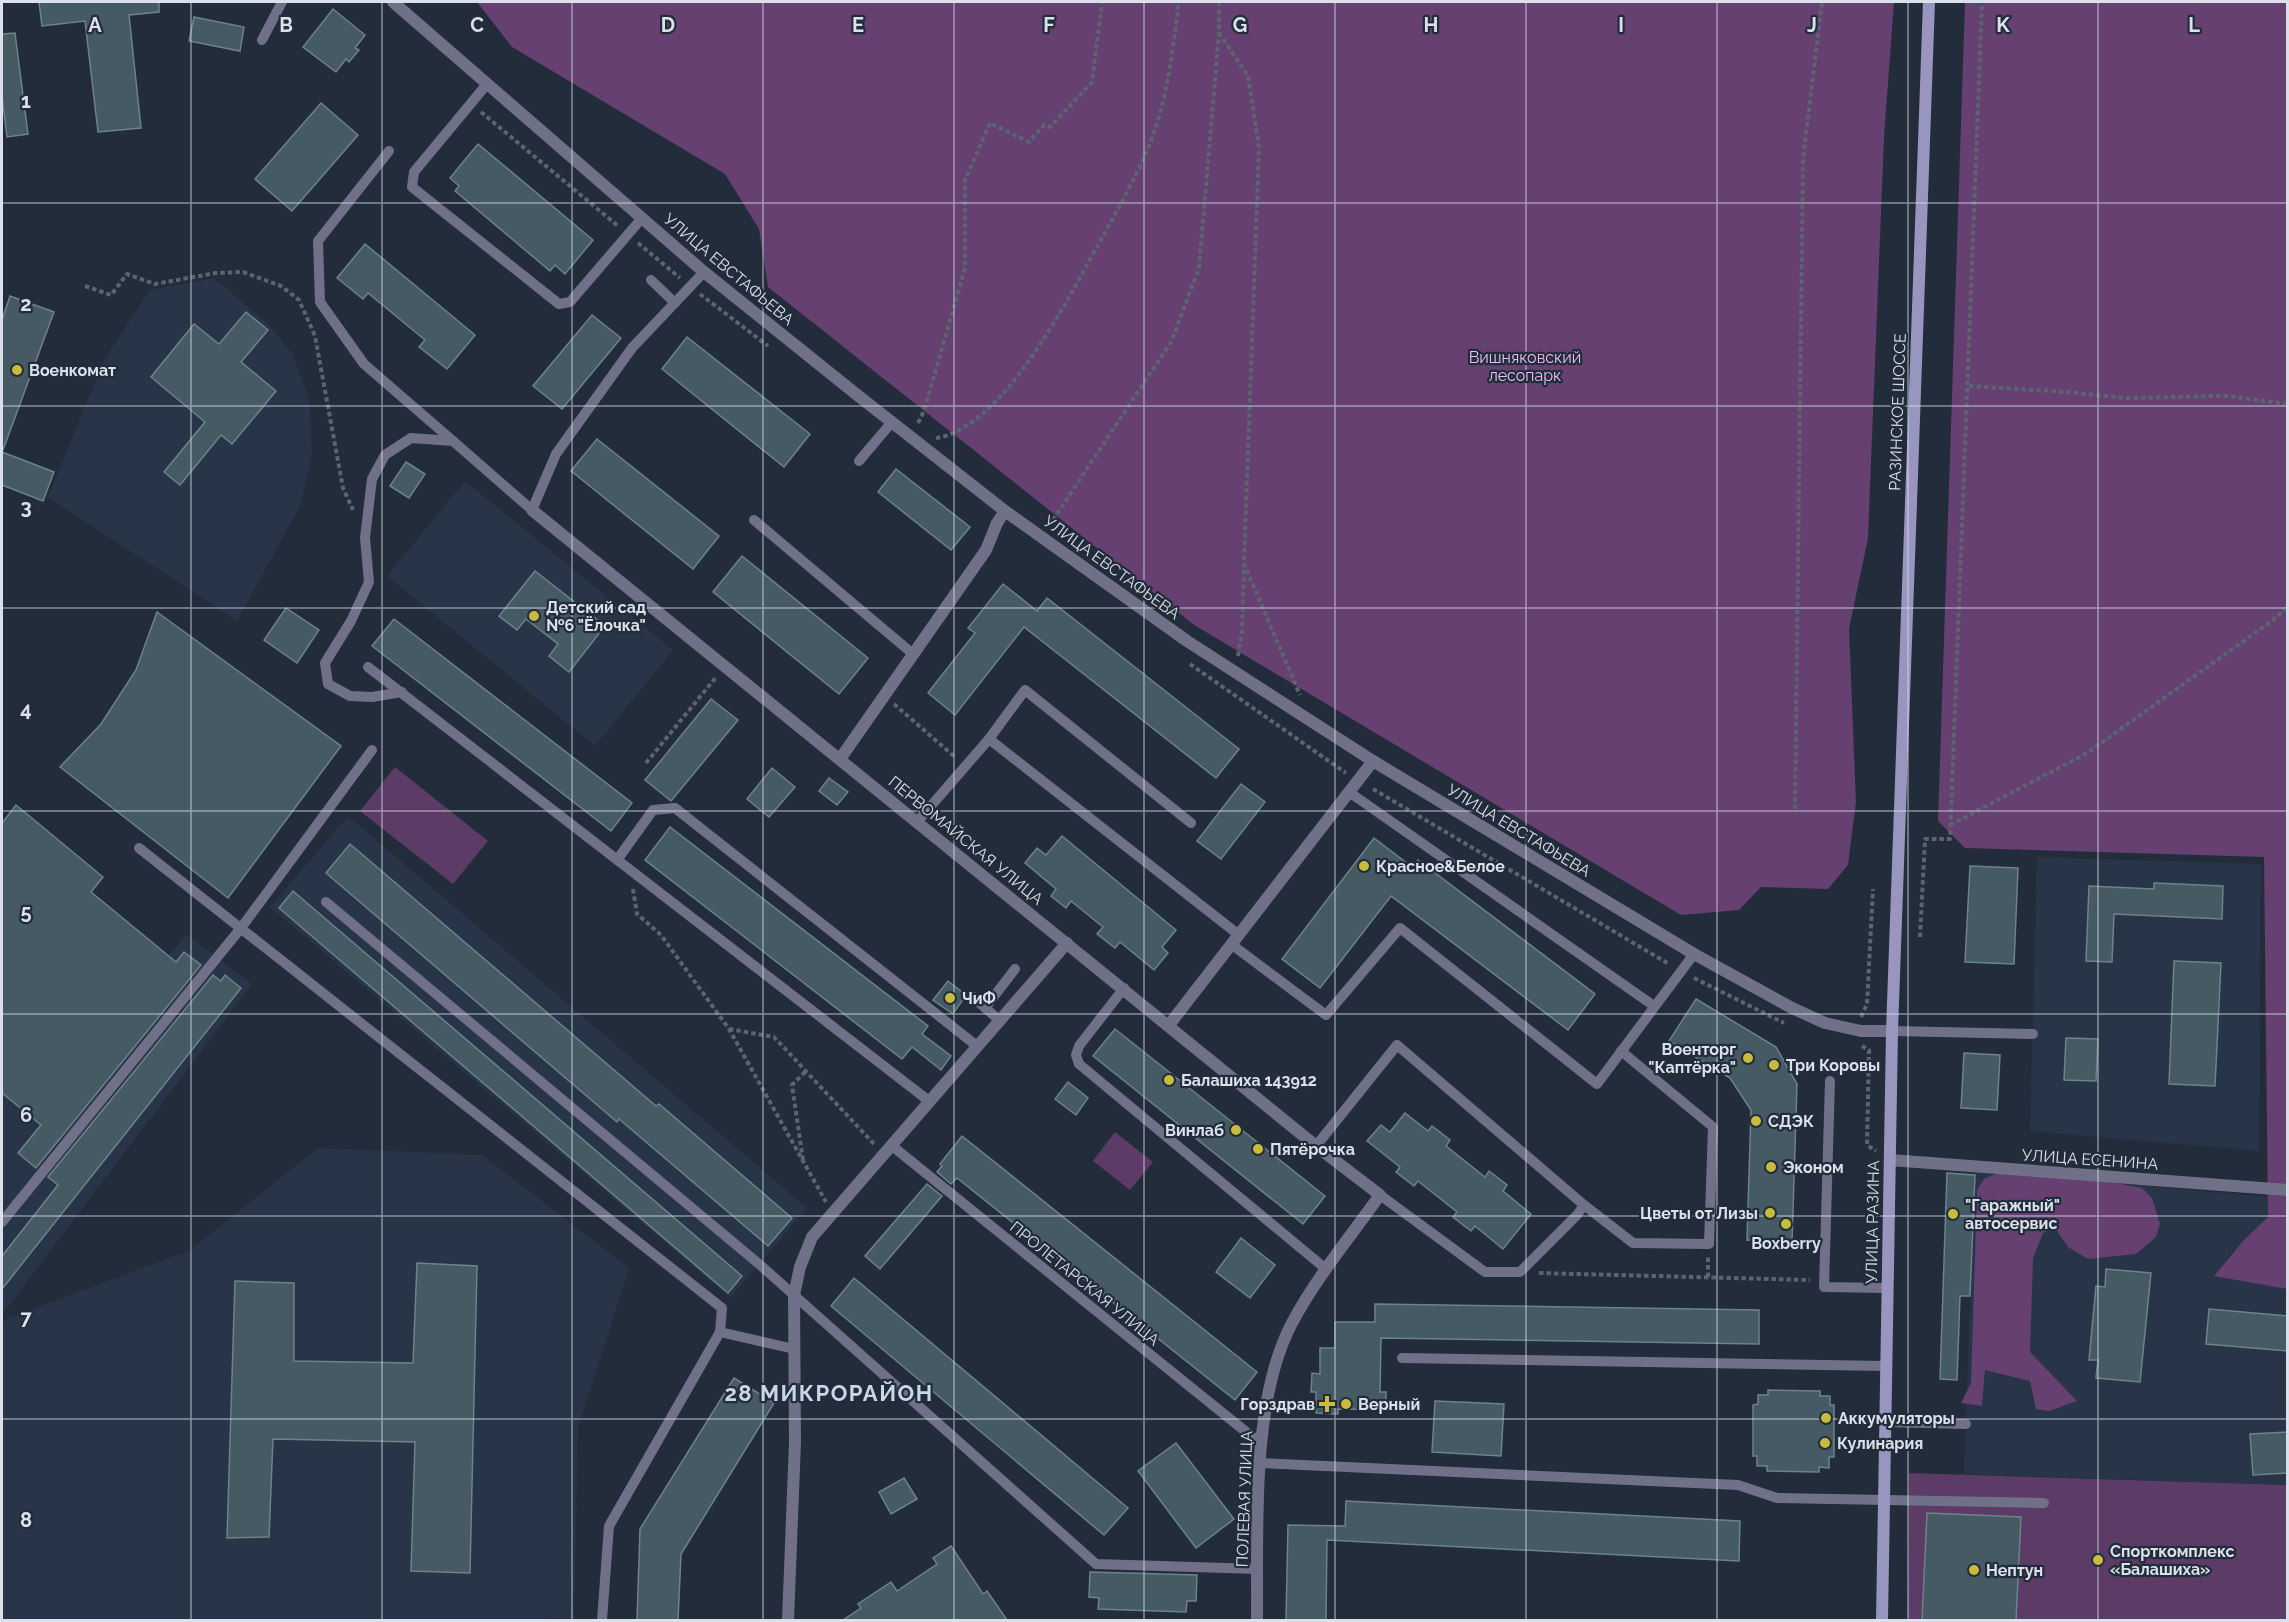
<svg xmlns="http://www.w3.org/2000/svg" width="2289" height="1622" font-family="Raleway,sans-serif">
<rect width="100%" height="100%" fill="#222c3a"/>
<g fill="#283548">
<path d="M214,278l52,44 26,31 18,49 2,50 -11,52 -64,117 -189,-124 56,-137 46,-70z"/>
<path d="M465,481l208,169 -78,96 -208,-170z"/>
<path d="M348,816l459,392 -77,90 -460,-391z"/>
<path d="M2037,857l224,7 -2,287 -229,-20z"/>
<path d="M186,934l66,50 -250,331v-247l47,39z"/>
<path d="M318,1148l164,7 147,113 -51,160 -4,191 -29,-1v2h-543v-299l188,-71z"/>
<path d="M1975,1169l312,30v286l-323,-11z"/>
</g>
<g fill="#5c3b66">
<path d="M395,767l93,74 -35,43 -93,-73z"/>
<path d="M1115,1132l38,30 -23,28 -37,-29z"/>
<path d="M1909,1473l378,12v135h-379z"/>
</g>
<g fill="#654070">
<path d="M477,2h1417l-10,135 -16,401 -19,91 7,173 -8,63 -20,24 -67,-2 -22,23 -58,5 -487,-290 -426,-338 -9,-58 -34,-55 -213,-127z"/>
<path d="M1965,2h322v1287l-73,-13 31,-37 23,-22 -4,-360 -299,-9 -27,-27z"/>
<path d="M1998,1173l80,3 64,12 10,10 8,26 -4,13 -20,17 -48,5 -20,-12 -13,-19 -12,5 -10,25 -3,94 47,49 -28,10 -13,-2 -6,-28 -45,-11 -3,36 -21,-3 10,-20 6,-193 7,-11z"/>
</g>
<g fill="#455a63" stroke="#6d838c" stroke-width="1.5">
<path d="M39,2h120v10l-30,3 12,113 -43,4 -13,-111 -43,5z"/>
<path d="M333,9l32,26 -10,13 4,2 -10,12 -3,-3 -10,13 -33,-25z"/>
<path d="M194,17l50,10 -4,24 -51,-10z"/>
<path d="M15,33l13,101 -21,3 -5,-41v-62z"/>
<path d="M321,103l37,32 -66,76 -37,-32z"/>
<path d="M478,144l115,96 -28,34 -10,-9 -5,6 -95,-80 4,-5 -9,-8z"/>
<path d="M365,244l110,91 -28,34 -28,-22 6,-7 -57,-47 -5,6 -26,-21z"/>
<path d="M10,296l44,16 -51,138 -1,-1v-129z"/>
<path d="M246,312l22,18 -27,32 35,29 -44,53 -11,-9 -41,50 -16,-13 41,-50 -54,-45 43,-53 25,20z"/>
<path d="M592,315l29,23 -59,71 -29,-23z"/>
<path d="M687,337l123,97 -26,33 -122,-98z"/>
<path d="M597,439l122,97 -26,33 -122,-98z"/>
<path d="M2,452l52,20 -11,29 -41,-16z"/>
<path d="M406,462l19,12 -16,24 -19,-12z"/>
<path d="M896,469l74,58 -19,23 -73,-58z"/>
<path d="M742,556l126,102 -29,36 -126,-102z"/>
<path d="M535,571l70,55 -36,46 -20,-16 9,-12 -32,-25 -9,11 -18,-14z"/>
<path d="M1003,584l34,27 10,-13 192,151 -23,29 -192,-151 -69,88 -27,-22 47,-60 -7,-5z"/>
<path d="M286,608l33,22 -22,33 -33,-23z"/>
<path d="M157,612l184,134 -113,152 -168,-131 41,-43 35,-54z"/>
<path d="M394,619l238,184 -21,28 -239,-185z"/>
<path d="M711,699l27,21 -67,81 -26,-21z"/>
<path d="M772,768l23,19 -26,30 -22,-18z"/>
<path d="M829,778l19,14 -11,13 -18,-14z"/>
<path d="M1241,784l24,18 -44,57 -24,-18z"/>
<path d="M16,805l87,72 -12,15 85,70 8,-10 17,13 -165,203 -18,-15 23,-28 -39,-32v-270z"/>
<path d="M670,827l258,199 -6,8 29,22 -10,14 -29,-23 -10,12 -257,-199z"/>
<path d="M1062,836l114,94 -14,17 6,6 -14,17 -34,-28 -5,6 -18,-14 6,-7 -32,-26 -5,7 -15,-12 5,-7 -31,-26 12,-15 9,7z"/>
<path d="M1374,838l38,29 6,-7 177,134 -27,36 -177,-134 -71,92 -38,-29z"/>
<path d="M350,844l306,262 3,-2 133,114 -24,28 -149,-127 -2,3 -291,-249z"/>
<path d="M1970,866l48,2 -4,96 -49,-2z"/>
<path d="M2154,883l69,3 -1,33 -108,-5 -2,48 -26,-1 3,-75 65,3z"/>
<path d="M293,891l449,385 -14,17 -449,-385z"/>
<path d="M2174,961l47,2 -6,123 -46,-2z"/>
<path d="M213,975l8,6 4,-6 16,13 -239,301v-33l56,-71 -10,-8z"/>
<path d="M948,981l18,14 -13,19 -20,-14z"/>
<path d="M1696,999l80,48 21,37 -5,158 -45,-2 4,-130 -21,-32 -61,-37z"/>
<path d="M1115,1029l210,167 -22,28 -210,-168z"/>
<path d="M2066,1038l32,1 -2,42 -32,-1z"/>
<path d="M1964,1053l36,2 -3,55 -36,-2z"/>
<path d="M1068,1082l20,16 -12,17 -21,-16z"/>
<path d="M1405,1113l23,18 4,-5 18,14 -4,6 39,31 4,-6 18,14 -4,6 28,23 -28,35 -28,-23 -4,5 -18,-14 4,-5 -39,-31 -4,5 -18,-14 4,-5 -33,-26 14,-16 9,7z"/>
<path d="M962,1136l295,236 -22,28 -278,-222 -6,6 -14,-12 5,-6 -2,-2z"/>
<path d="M1947,1173l28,2 -5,121h-10l-3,84 -17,-1z"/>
<path d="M927,1184l15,12 -62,73 -15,-13z"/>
<path d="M1241,1238l34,27 -25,33 -34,-26z"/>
<path d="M417,1263l60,3 -7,307 -59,-2 4,-129 -142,-3 -4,98 -42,1 8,-257 59,2v78l119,2z"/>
<path d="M2106,1269l45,4 -11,109 -44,-4 2,-18h-9l7,-74 9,1z"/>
<path d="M854,1278l274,230 -24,27 -273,-229z"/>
<path d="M1375,1304l384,6v34l-378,-6 -1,54h6v18l-48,-1v5l-22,-1v-21h-5l1,-19 8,1v-26h15v-26h40z"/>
<path d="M2209,1309l79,7v35l-82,-7z"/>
<path d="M734,1378l40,25 -93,151 -3,66h-41l3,-91z"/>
<path d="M1768,1390l52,1v5h10v9h4v52h-5v11l-10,-1v5l-52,-1v-5h-10v-10h-4v-51l5,-1v-9h10z"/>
<path d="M1435,1401l69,3 -3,52 -69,-4z"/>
<path d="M2288,1432v41l-35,2 -3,-41z"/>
<path d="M1176,1443l58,76 -38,29 -58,-77z"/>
<path d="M904,1478l13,21 -26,15 -12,-22z"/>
<path d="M1346,1501l394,20 -1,40 -412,-21 -1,80h-40l2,-95 57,1z"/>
<path d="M1927,1513l94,4 -5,103h-94z"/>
<path d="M951,1546l32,48 4,-3 20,29h-164l18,-12 -3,-4 33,-22 6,9 40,-27 -4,-6z"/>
<path d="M1090,1572l107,3 -1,26h-9l-1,11 -88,-3 1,-11 -10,-1z"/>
</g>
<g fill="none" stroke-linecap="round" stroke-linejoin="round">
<g stroke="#5b6470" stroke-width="4" stroke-dasharray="4.5 3" stroke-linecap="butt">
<path d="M1219,33l29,43 11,71 -15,417 56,131"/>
<path d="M481,112l137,114"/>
<path d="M638,243l42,35"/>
<path d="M85,286l26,9 16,-21 28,10 61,-11 27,-1 38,14 18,14 16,36 28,152 10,22"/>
<path d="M700,294l68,52"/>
<path d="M1969,386l98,6 59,6 100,-2 62,8"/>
<path d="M918,423l6,-12 41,-143v-88l25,-57 39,19 15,-17 6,2 42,-45 10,-80"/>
<path d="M936,438c67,-10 132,-139 162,-193 23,-43 49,-84 62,-132 10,-36 14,-74 19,-111"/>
<path d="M1053,520l118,-178 28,-74 20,-235v-31"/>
<path d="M1238,656l4,-23 2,-65"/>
<path d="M1190,664l156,109"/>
<path d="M894,704l62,54"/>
<path d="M646,763l71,-87"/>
<path d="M1373,789l296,175"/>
<path d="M1795,809l8,-650 19,-157"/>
<path d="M1950,825l137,-72 186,-133 15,-14"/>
<path d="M633,889l4,25 24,21 68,94 97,173"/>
<path d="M1920,937l5,-98h25l32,-837"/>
<path d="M1694,978l90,45"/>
<path d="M1861,1017l6,-13 6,-115"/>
<path d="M729,1029l45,8 100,107"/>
<path d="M1862,1046l7,4 -2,95 9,6"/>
<path d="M803,1160l-11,-75 14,-14"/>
<path d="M1539,1273l271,7"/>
<path d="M1708,1277v-20"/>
</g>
<g stroke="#717089" stroke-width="10">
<path d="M262,40l20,-38"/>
<path d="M487,84l-73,88 -2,15 147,117 11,-2 72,-84"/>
<path d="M389,151l-71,90 2,61 44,62 89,77"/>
<path d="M651,280l24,23"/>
<path d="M859,461l33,-39"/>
<path d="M754,520l159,134"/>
<path d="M368,667l561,434"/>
<path d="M402,692l-30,5 -22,-1 -22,-12 -3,-21 26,-42 18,-39 -4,-44 7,-59 13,-24 26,-17 42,3 79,69 24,-56 76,-106 72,-76"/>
<path d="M989,739l36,-49 166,133"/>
<path d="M1349,792l305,214"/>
<path d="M917,822l72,-83 250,196"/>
<path d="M139,848l583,460 -2,24"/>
<path d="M617,860l36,-50 22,-2 302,238"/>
<path d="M326,902l433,362 337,300 162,5"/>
<path d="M1231,944l95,71 74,-87 197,156 97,-130"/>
<path d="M1124,988l-45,58 -3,9 3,9 247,205"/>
<path d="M973,997l26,23"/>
<path d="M985,1008l30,-39"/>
<path d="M1892,1031l141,3"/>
<path d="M1830,1081l-6,206 64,1"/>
<path d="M891,1145l370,299"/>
<path d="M1316,1146l81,-101 187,160 -7,10 -57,57h-35l-105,-77"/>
<path d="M1584,1205l49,38 76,1 4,-117 -92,-76"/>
<path d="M2,1222l239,-294 131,-178"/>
<path d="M1402,1358l484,8"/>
<path d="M1885,1422l81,2"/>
<path d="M1260,1463l478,22 39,13 267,5"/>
<path d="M602,1620l7,-94 111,-194 74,17"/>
</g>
<g stroke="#717089" stroke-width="12">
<path d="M393,2l311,270 152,122 149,117 182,130 186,120 321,193 98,54 33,15 36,8h31"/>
<path d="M532,510l784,636 64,49c-30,42 -64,83 -88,128 -42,79 -34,209 -35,297"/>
<path d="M840,759l146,-209 11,-27 8,-12"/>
<path d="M1169,1025l204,-264"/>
<path d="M1890,1160l398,30"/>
<path d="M788,1620l7,-178 -1,-147 6,-28 12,-30 255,-294"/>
</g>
<path stroke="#9896be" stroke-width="12" d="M1882,1620l10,-589 37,-1029"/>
</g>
<path fill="none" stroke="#dae1ea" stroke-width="1.5" stroke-opacity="0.55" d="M191,2v1618M382,2v1618M572,2v1618M763,2v1618M954,2v1618M1144,2v1618M1335,2v1618M1526,2v1618M1717,2v1618M1908,2v1618M2098,2v1618M2,203h2286M2,406h2286M2,608h2286M2,811h2286M2,1014h2286M2,1216h2286M2,1419h2286"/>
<g fill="#c9bb3b" stroke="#222c3a" stroke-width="2">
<circle cx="17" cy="370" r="6"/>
<circle cx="534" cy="616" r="6"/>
<circle cx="1364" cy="866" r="6"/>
<circle cx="950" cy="998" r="6"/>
<circle cx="1748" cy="1058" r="6"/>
<circle cx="1774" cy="1065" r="6"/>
<circle cx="1169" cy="1080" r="6"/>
<circle cx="1756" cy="1121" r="6"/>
<circle cx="1236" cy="1130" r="6"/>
<circle cx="1258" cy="1149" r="6"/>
<circle cx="1771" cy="1167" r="6"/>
<circle cx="1770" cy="1213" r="6"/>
<circle cx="1953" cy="1214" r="6"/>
<circle cx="1786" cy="1224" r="6"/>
<path d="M1324 1395h6v6h6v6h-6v6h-6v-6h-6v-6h6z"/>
<circle cx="1346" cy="1404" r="6"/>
<circle cx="1826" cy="1418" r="6"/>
<circle cx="1825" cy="1443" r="6"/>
<circle cx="2098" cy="1560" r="6"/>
<circle cx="1974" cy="1570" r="6"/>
</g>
<g text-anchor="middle" stroke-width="4.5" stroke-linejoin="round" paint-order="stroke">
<g font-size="16" fill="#dae1ea" stroke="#222c3a">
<text transform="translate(729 269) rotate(40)" y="6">УЛИЦА ЕВСТАФЬЕВА</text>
<text transform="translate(1897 412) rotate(-88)" y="6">РАЗИНСКОЕ ШОССЕ</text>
<text transform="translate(1112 567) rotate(36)" y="6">УЛИЦА ЕВСТАФЬЕВА</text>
<text transform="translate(1519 830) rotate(31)" y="6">УЛИЦА ЕВСТАФЬЕВА</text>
<text transform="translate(966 840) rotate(39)" y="6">ПЕРВОМАЙСКАЯ УЛИЦА</text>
<text transform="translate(2090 1159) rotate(4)" y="6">УЛИЦА ЕСЕНИНА</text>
<text transform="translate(1872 1222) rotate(-89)" y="6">УЛИЦА РАЗИНА</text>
<text transform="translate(1085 1283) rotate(39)" y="6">ПРОЛЕТАРСКАЯ УЛИЦА</text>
<text transform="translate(1244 1499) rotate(-88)" y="6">ПОЛЕВАЯ УЛИЦА</text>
</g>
<g font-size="16" fill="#edbffa" stroke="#222c3a">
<text x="1525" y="363">Вишняковский<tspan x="1525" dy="18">лесопарк</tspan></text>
</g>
<g font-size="16" font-weight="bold" fill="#dae1ea" stroke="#222c3a" text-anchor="start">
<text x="29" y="376">Военкомат</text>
<text x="546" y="613">Детский сад<tspan x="546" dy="18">№6 "Ёлочка"</tspan></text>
<text x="1376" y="872">Красное&amp;Белое</text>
<text x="962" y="1004">ЧиФ</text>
<text x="1736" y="1055" text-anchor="end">Военторг<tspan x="1736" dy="18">"Каптёрка"</tspan></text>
<text x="1786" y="1071">Три Коровы</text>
<text x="1181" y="1086">Балашиха 143912</text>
<text x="1768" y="1127">СДЭК</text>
<text x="1224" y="1136" text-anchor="end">Винлаб</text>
<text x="1270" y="1155">Пятёрочка</text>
<text x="1783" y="1173">Эконом</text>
<text x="1965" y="1211">"Гаражный"<tspan x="1965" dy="18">автосервис</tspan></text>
<text x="1758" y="1219" text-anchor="end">Цветы от Лизы</text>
<text x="1786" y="1249" text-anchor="middle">Boxberry</text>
<text x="1315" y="1410" text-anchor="end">Горздрав</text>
<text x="1358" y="1410">Верный</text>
<text x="1838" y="1424">Аккумуляторы</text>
<text x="1837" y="1449">Кулинария</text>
<text x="2110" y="1557">Спорткомплекс<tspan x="2110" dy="18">«Балашиха»</tspan></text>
<text x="1986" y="1576">Нептун</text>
</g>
<g font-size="22" font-weight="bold" letter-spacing="1.5" fill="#cad7e9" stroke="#222c3a">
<text x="829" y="1401">28 МИКРОРАЙОН</text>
</g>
</g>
<g font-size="20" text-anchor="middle" font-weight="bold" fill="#dae1ea" stroke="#222c3a" stroke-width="4.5" stroke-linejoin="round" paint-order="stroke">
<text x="95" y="32">A</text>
<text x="286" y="32">B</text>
<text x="477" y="32">C</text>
<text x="668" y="32">D</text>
<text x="858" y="32">E</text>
<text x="1049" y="32">F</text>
<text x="1240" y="32">G</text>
<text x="1431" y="32">H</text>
<text x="1621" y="32">I</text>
<text x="1812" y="32">J</text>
<text x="2003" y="32">K</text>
<text x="2194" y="32">L</text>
<text x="26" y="108">1</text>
<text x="26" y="311">2</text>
<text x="26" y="514">3</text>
<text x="26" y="716">4</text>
<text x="26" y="919">5</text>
<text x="26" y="1122">6</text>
<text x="26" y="1325">7</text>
<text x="26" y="1527">8</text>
</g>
<rect width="2289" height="1622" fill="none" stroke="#dae1ea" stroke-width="6"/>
</svg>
